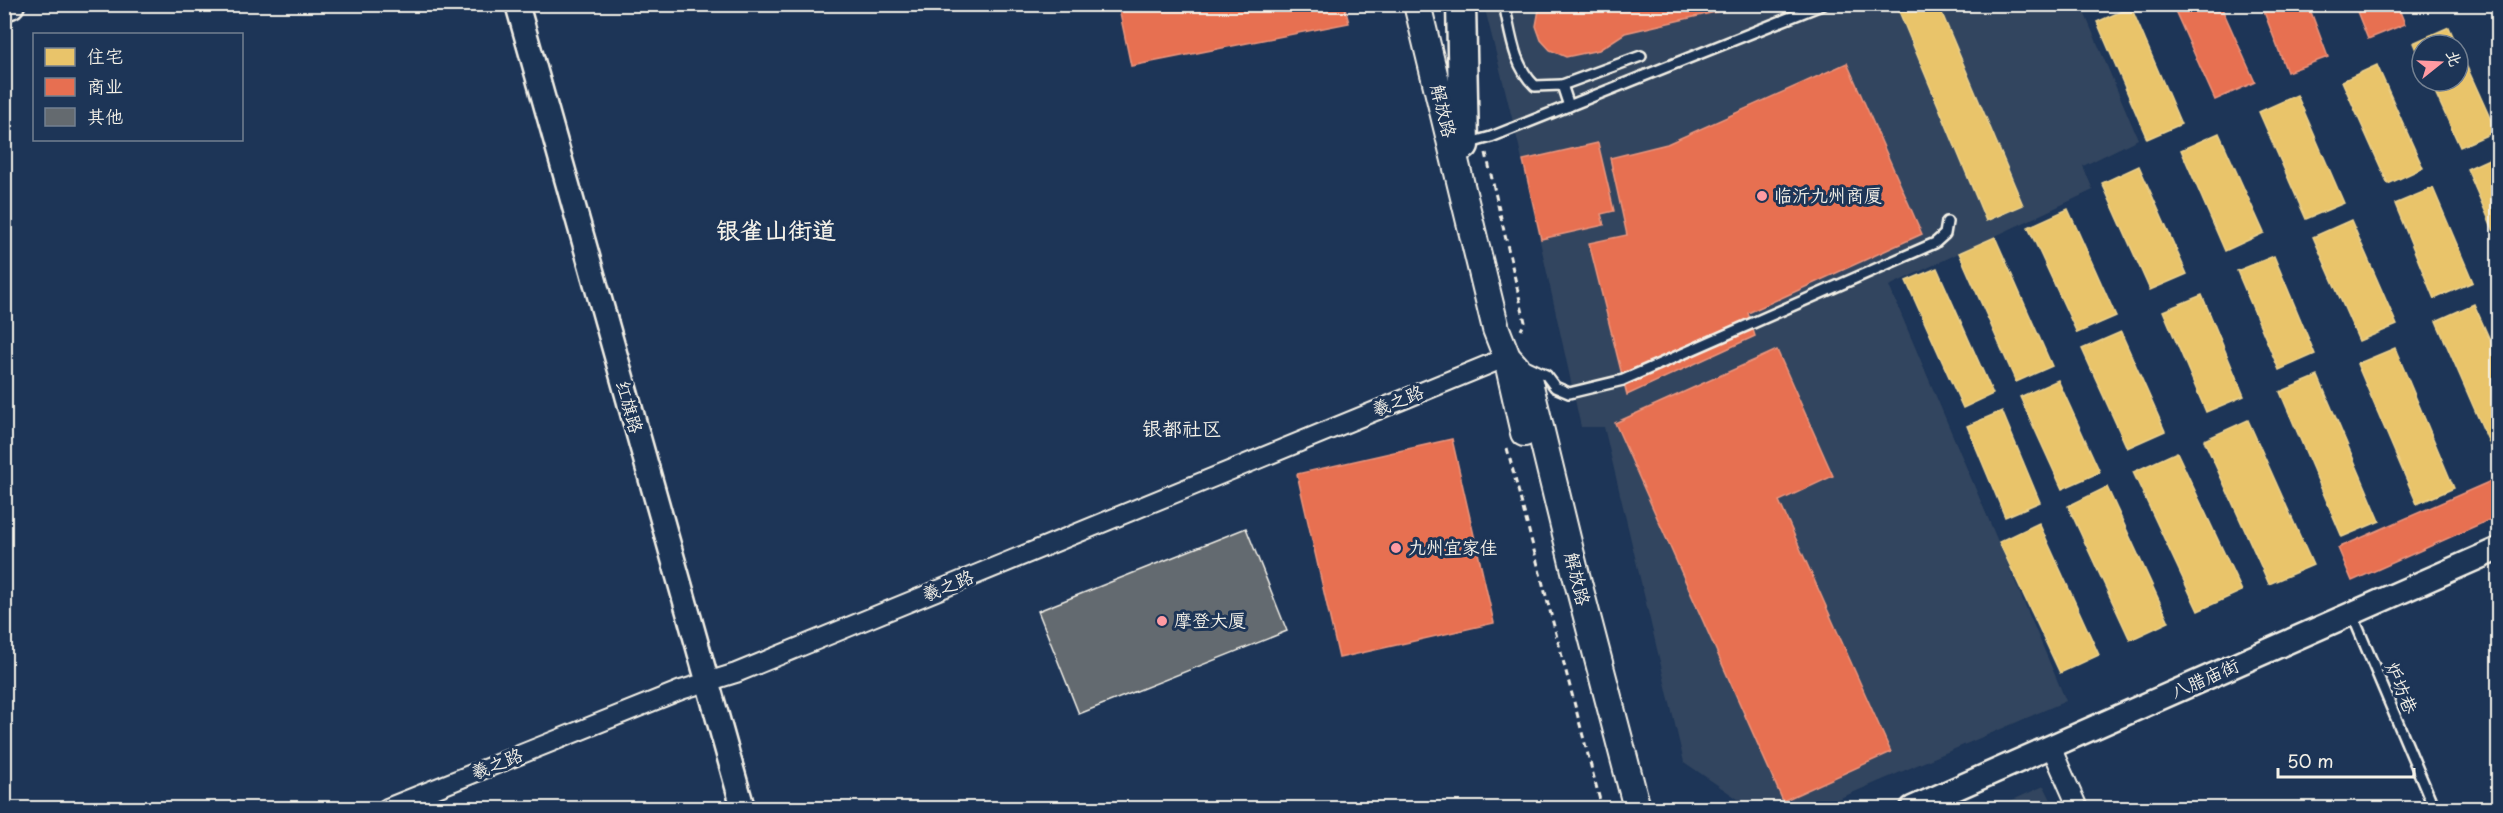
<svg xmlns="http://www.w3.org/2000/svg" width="2503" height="813" font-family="'Playpen Sans','LXGW WenKai TC',sans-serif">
<rect width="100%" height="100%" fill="#1d3557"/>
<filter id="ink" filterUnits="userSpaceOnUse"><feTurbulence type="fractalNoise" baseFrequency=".0167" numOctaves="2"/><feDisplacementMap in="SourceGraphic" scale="12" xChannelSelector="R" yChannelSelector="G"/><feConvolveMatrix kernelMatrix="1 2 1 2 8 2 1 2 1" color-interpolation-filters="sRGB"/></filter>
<g filter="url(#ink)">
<g fill="#32455e">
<path d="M1484,5h597l57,134 -55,27 10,24 -204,96 177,415 -249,107h-66l-67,-46 -80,-335h-23l-62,-281z"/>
<path d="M2044,786l11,22h-60z"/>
</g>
<g fill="#e9c46a" stroke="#ecd290" stroke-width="1.5">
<path d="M1910,4h28l85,201 -37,16 -88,-212z"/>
<path d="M2131,7l50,117 -34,15 -50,-117z"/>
<path d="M2449,27l8,18h-35v19l-9,-21z"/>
<path d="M2458,47l38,84 -36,16 -30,-66h28z"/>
<path d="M2377,65l46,103 -35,16 -46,-103z"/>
<path d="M2297,95l47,108 -38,16 -47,-107z"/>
<path d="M2219,133l45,100 -39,18 -44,-101z"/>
<path d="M2498,155v86l-31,-72z"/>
<path d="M2139,166l48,108 -37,16 -48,-107z"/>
<path d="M2433,188l40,94 -39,17 -39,-95z"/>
<path d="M2068,209l48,107 -39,17 -49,-106z"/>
<path d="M2351,220l46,105 -38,16 -46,-104z"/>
<path d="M1995,237l57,129 -36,16 -57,-129z"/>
<path d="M2274,256l41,98 -36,16 -42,-99z"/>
<path d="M1937,268l56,126 -30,14 -57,-127z"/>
<path d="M2202,295l42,101 -38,16 -43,-101z"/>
<path d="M2474,304l24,54v105l-62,-142z"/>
<path d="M2121,332l44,99 -38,17 -45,-99z"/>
<path d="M2395,348l59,140 -37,16 -60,-140z"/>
<path d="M2318,376l62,145 -38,16 -62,-145z"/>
<path d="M2058,380l42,92 -38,17 -42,-92z"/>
<path d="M2002,411l38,91 -35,15 -38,-91z"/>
<path d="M2248,420l65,145 -44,19 -65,-144z"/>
<path d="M2177,452l65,139 -44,20 -65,-139z"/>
<path d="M2107,487l62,135 -39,18 -62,-134z"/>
<path d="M2039,523l60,132 -39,18 -61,-131z"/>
</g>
<g fill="#e76f51" stroke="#eb967e" stroke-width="1.5">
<path d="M1118,4h226l5,19 -218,43z"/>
<path d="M1540,4h195l-11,6 -99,23 -26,17 -33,7 -16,-7 -9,-10 -5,-14z"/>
<path d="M2172,4h48l35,78 -40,18z"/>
<path d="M2261,4h47l20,53 -41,15z"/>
<path d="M2354,4h43l8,20 -37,15z"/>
<path d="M1847,63l75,171 -174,79 7,23 -128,59 -38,-152 38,-8 -17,-77 57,-14z"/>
<path d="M1598,143l16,68 -13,3 3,11 -63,14 -18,-79z"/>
<path d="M1777,350l56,126 -54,25 112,251 -108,49 -168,-378z"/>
<path d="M1452,439l42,184 -155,35 -42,-184z"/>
<path d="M2498,478v38l-146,65 -14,-33z"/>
</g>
<path fill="#646a6f" stroke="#f4f1e8" stroke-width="1.5" d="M1246,528l41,103 -208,83 -41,-103z"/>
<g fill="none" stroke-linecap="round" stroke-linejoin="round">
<g stroke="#f4f1e8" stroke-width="14">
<g id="service">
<path d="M1504,4c7,30 9,61 31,82l27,-1 7,21"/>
<path d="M1562,85l79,-29"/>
<path d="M1466,144l25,-7 333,-133"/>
<path d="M1525,365l21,10 9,12 14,6 54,-13 312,-137 10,-9 2,-12"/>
<path d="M2352,614l82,194"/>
</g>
</g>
<g stroke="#f4f1e8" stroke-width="22">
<g id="minor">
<path d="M2051,747l27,61"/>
<path d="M387,808l294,-118 55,-17 771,-316"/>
</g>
</g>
<g stroke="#f4f1e8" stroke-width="27">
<g id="tertiary">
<path d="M517,4l226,804"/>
<path d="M1912,808l586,-259"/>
</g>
</g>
<g stroke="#f4f1e8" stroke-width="30">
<g id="secondary">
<path d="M1417,4l79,325 11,28 22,25 45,185 63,241"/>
<path d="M1507,358l17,75"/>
</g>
</g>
<g stroke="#f4f1e8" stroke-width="33">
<g id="primary">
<path d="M1461,4l3,141"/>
<path d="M4,6l6,-2"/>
</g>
</g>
<g stroke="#f4f1e8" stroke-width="3" stroke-dasharray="6 4.5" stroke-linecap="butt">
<path d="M1486,153l39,169 -4,8"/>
<path d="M1507,448l95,360"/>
</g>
<use href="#service" stroke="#1d3557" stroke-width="9"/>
<use href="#minor" stroke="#1d3557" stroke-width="18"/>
<use href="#tertiary" stroke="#1d3557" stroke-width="22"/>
<use href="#secondary" stroke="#1d3557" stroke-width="26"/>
<use href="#primary" stroke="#1d3557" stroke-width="28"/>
</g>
</g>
<g fill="#ff9aa2" stroke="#1d3557" stroke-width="2">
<circle cx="1762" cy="196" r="6"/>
<circle cx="1396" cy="548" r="6"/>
<circle cx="1162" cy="621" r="6"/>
</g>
<g text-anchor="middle" stroke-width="6" stroke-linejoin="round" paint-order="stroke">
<g font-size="18" fill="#f4f1e8" stroke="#1d3557">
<text transform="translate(1443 111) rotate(76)" y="6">解放路</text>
<text transform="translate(1398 401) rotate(-22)" y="6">羲之路</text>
<text transform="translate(629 407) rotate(74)" y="6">红旗路</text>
<text transform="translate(1577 579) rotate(76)" y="6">解放路</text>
<text transform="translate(948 586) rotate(-22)" y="6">羲之路</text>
<text transform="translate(2205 679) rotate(-24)" y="6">八腊庙街</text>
<text transform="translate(2401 688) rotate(67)" y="6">炉坊巷</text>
<text transform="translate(497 764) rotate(-22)" y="6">羲之路</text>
</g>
<g font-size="18" fill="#f4f1e8" stroke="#1d3557" text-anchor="start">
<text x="1774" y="202">临沂九州商厦</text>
<text x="1408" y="554">九州宜家佳</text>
<text x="1174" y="627">摩登大厦</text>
</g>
<g font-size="20" fill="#f4f1e8" stroke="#1d3557">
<text x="1182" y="436">银都社区</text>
</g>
<g font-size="24" font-weight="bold" fill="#f4f1e8" stroke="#1d3557">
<text x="776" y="239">银雀山街道</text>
</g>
</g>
<rect width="2503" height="813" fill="none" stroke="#1d3557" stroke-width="24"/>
<rect x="12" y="12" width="2479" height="789" fill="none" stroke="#f4f1e8" stroke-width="2" filter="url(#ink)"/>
<rect x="33" y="33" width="210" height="108" fill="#1d3557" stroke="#738091" stroke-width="1.5"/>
<rect x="45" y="48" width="30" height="18" fill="#e9c46a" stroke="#738091" stroke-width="1.5"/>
<text x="87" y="63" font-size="18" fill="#f4f1e8">住宅</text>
<rect x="45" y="78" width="30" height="18" fill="#e76f51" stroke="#738091" stroke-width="1.5"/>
<text x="87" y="93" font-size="18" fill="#f4f1e8">商业</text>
<rect x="45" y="108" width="30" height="18" fill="#646a6f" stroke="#738091" stroke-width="1.5"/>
<text x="87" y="123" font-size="18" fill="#f4f1e8">其他</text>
<g transform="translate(2440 63) rotate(72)"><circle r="28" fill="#1d3557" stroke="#738091" stroke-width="1.5"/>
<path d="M0-4.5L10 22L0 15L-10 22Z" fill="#ff9aa2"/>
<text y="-9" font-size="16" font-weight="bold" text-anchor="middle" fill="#f4f1e8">北</text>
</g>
<path d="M2278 768v9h136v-9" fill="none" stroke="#f4f1e8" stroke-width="3"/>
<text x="2287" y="768" font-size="18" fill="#f4f1e8" stroke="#1d3557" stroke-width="4.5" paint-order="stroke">50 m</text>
</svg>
